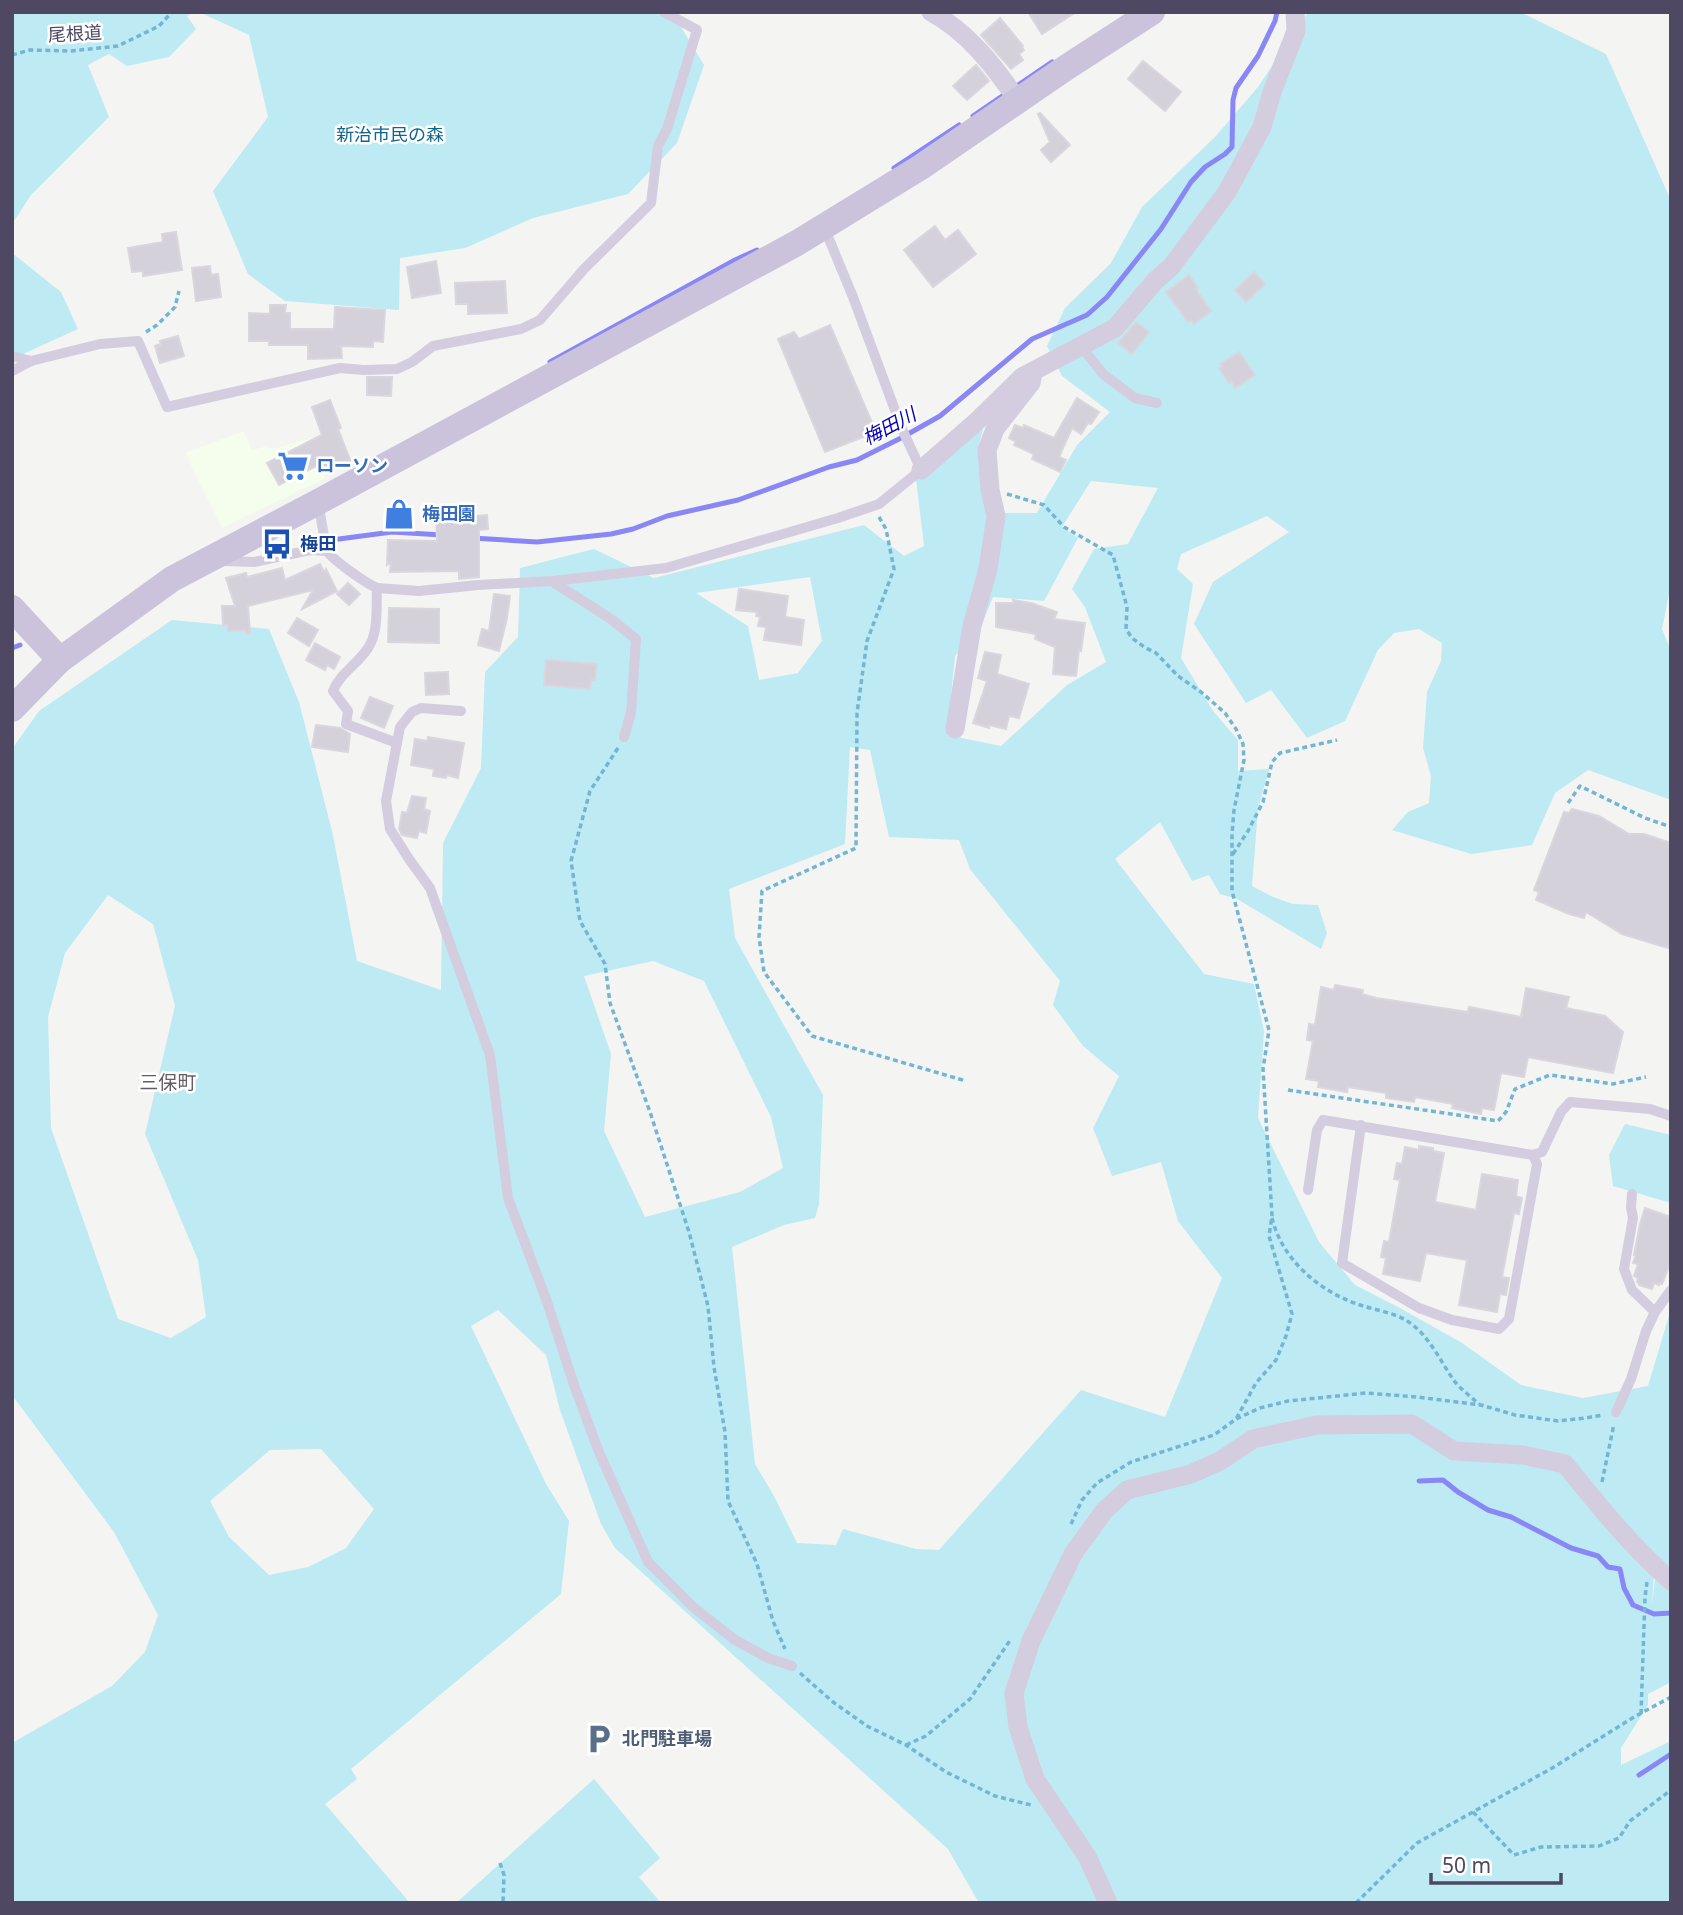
<svg xmlns="http://www.w3.org/2000/svg" width="1683" height="1915" font-family="'Noto Sans','Noto Sans JP',sans-serif">
<rect width="100%" height="100%" fill="#f4f4f2"/>
<path fill="#f5feec" d="M244,431l8,19 12,-3 10,2 32,-10 20,39 -104,50 -37,-75z"/>
<g fill="#beeaf4" fill-rule="evenodd">
<path d="M12,12h182l-7,4 9,13 -27,28 -42,9 -18,-12 -21,11 21,52 -78,78 -19,29z"/>
<path d="M199,12h473l32,53 -27,78 -49,51 -95,24 -68,30 -65,10 -1,52 -114,-9 -37,-27 -35,-83 55,-74 -19,-82z"/>
<path d="M1308,12h212l86,42 65,147v383l-9,45 9,22v149l-83,-30 -33,23 -23,52 -61,9 -79,-24 16,-18 21,-9 2,-27 -8,-28 4,-56 14,-31 1,-18 -23,-14 -25,4 -16,17 -33,71 -38,17 -36,-48 -25,13 -52,-79 19,-42 76,-50 -22,-16 -86,38 -4,15 16,15 -12,74 32,53 25,29v31l31,-2 -11,40 -6,77 21,11 20,7 25,1 9,28 -6,16 -84,-50 -17,-5 -11,-19 -17,6 -32,-59 -45,37 89,115 50,10 10,47 -6,87 61,124 36,43 45,23 62,35 59,42 62,13 65,-12 23,-77v260l-17,3 -2,34 3,-27 16,8v95l-23,12v11l-27,43v17l50,-24v162h-692l-31,-54 -333,-301 -14,-24 -41,-114 -14,-55 -48,-45 -27,16 75,158 23,37 -8,73 -210,175 6,10 -32,25 85,99h-398v-160l100,-57 33,-34 13,-37 -44,-83 -102,-137v-646l27,-38 133,-91 97,9 30,73 34,133 24,126 84,29 2,-147 38,-75 4,-96 33,-35 2,-69 74,-19 60,29 210,-53 40,31 20,-10 -8,-67 70,-61 -7,26 12,69h46l40,-68 33,-33 -48,-36 -15,-30 18,-38 46,-45 31,-56 74,-71 42,-49zM1091,481l67,7 -30,56 -34,5 -22,40 13,18 21,55 -39,23 -66,61 -54,-11 8,-79 26,-30 12,-29 51,4 34,-63 -16,-11zM810,577l12,64 -24,32 -39,7 -11,-54 -52,-33zM850,747l20,3 19,87 70,3 11,29 90,112 -7,24 30,41 36,30 -26,52 19,48 49,-14 17,59 44,57 -57,139 -84,-27 -142,160 -23,-1 -73,-20 -7,16 -39,-2 -23,-47 -19,-32 -23,-217 52,-22 31,-7 4,-14 4,-109 -88,-157 -6,-49 116,-45zM108,895l45,29 22,82 -30,128 53,126 8,57 -35,21 -53,-19 -67,-191 -3,-111 17,-64zM653,961l51,20 67,136 12,51 -43,24 -95,25 -41,-86 7,-77 -27,-78zM321,1449l53,60 -28,39 -38,19 -39,8 -40,-38 -19,-36 60,-51z"/>
<path d="M12,253l49,39 17,37 -66,30z"/>
<path d="M1625,1124l46,11v68l-58,-17 -4,-31z"/>
<path d="M594,1779l66,79 -21,19 22,26h-205z"/>
</g>
<g fill="none" stroke-linecap="round" stroke-linejoin="round">
<g stroke="#8987f5" stroke-width="5">
<path d="M973,116l79,-54"/>
<path d="M894,168l65,-43"/>
<path d="M550,362l185,-102 22,-10"/>
<path d="M472,538l65,4 74,-8 22,-5 34,-13 71,-16 91,-33 28,-7 44,-22 39,-22 92,-77 55,-24 20,-18 54,-68 30,-47 14,-15 20,-13 7,-7 1,-47 3,-12 22,-32 17,-35 2,-9"/>
<path d="M316,542l76,-10 50,3"/>
<path d="M12,648l8,-3"/>
<path d="M1419,1481l24,-1 15,12 30,18 23,7 60,31 27,8 10,11 12,2 4,19 9,17 21,9 17,-1"/>
<path d="M1639,1775l32,-21"/>
</g>
</g>
<g fill="#d5d1db" stroke="#dad6de" stroke-width="2">
<path d="M1028,12h48l-34,22z"/>
<path d="M1000,18l23,28 -1,1 2,3 -5,4 4,6 -12,9 -30,-34z"/>
<path d="M1143,61l38,31 -16,19 -37,-32z"/>
<path d="M976,65l13,16 -22,19 -14,-14z"/>
<path d="M1040,113l30,32 -19,17 -10,-12 9,-8 -12,-28z"/>
<path d="M935,226l10,14 13,-10 18,24 -43,33 -29,-37z"/>
<path d="M176,232l6,38 -39,6v-5l-11,1 -4,-24 35,-6 -1,-8z"/>
<path d="M436,261l5,32 -29,5 -5,-31z"/>
<path d="M210,266l1,9 7,-1 3,23 -25,4 -4,-33z"/>
<path d="M1254,272l11,12 -19,18 -11,-12z"/>
<path d="M1189,275l9,13 -2,1 15,22 -17,13 -3,-4 -3,2 -22,-30z"/>
<path d="M505,281l2,32 -39,1v-10h-12l-1,-21z"/>
<path d="M270,305h16l-1,8h5v16h44l1,-22 50,3 -2,32 -10,-1v6l-32,-1 1,12 -34,1v-14h-39v-4h-20v-28l21,1z"/>
<path d="M1136,322l13,10 -17,22 -14,-11z"/>
<path d="M830,325l46,107 -51,20 -47,-113 16,-7 5,7z"/>
<path d="M178,336l6,20 -24,7 -5,-17 6,-2 -1,-3z"/>
<path d="M1239,352l16,23 -20,13 -4,-7 -2,2 -10,-15 3,-1 -2,-3z"/>
<path d="M367,377h25l-1,19 -24,-1z"/>
<path d="M1077,398l22,14 -8,12 -3,-1 -7,11 -9,-6 -13,29 7,3 -6,12 -28,-13 2,-5 -20,-9 2,-3 -7,-4 6,-13 8,3 1,-3 30,13z"/>
<path d="M330,400l11,28 -3,1 13,33 -25,10 -4,-9 -43,22 -12,-22 55,-28 -10,-28z"/>
<path d="M487,515l1,14 -9,1v47l-20,2v-8l-69,1 1,-10 -4,3 1,-25 49,1 -1,-24 12,-1 1,2z"/>
<path d="M320,564l4,8 2,-3 11,22 -35,18 11,-19 -65,16 2,27 -4,1 -2,-4 -16,1 -1,-6h-4l-1,-19h13l-9,-28 20,-5 1,4 35,-9 3,12z"/>
<path d="M348,583l12,11 -11,11 -12,-11z"/>
<path d="M739,589l49,7 -3,21 19,3 -3,25 -37,-5 2,-13 -8,-1 2,-9 -4,-1 1,-4 -21,-2z"/>
<path d="M494,594l16,2 -3,22 -8,33 -21,-6 4,-16 7,2z"/>
<path d="M1013,600l18,3 26,9 -3,7 31,4 -4,28 -2,-1 -3,26 -23,-2 2,-27 -20,-8 1,-5 -40,-7v-24h17z"/>
<path d="M389,608l50,1v34l-51,-1z"/>
<path d="M297,618l21,12 -9,16 -21,-13z"/>
<path d="M315,643l25,14 -6,12 -7,-4 -2,5 -19,-10z"/>
<path d="M985,652l16,3 -4,19 32,10 -10,34 -10,-2 -3,13 -17,-4v3l-16,-5 14,-42 -9,-3z"/>
<path d="M546,660l51,4 -2,16h-4l-1,9 -46,-4z"/>
<path d="M448,672l1,22 -23,1 -1,-22z"/>
<path d="M370,697l23,9 -9,22 -23,-10z"/>
<path d="M316,725l24,3 10,6 -2,18 -36,-5z"/>
<path d="M428,737l36,6 -6,35 -11,-3 -1,3 -13,-2 1,-7 -23,-4 4,-26 12,2z"/>
<path d="M412,796l14,2 -2,11 6,2 -4,22 -7,-2 -2,7 -15,-3 -3,-6 3,-17 5,1z"/>
<path d="M1572,809l27,7 30,18h15l27,9v106l-49,-15 -36,-22 -2,6 -15,-4 -33,-14 3,-8 -5,-2 30,-78 5,1z"/>
<path d="M1335,985l28,5 -1,4 14,4 92,14 1,-5 52,10 5,-29 43,9 -3,11 39,8 18,16 -10,41 -85,-16 -4,20 -23,-4 -7,37 -12,-2 -1,6 -29,-6 1,-4 -38,-7 -1,5 -28,-4v-5l-38,-6 -1,5 -29,-5 1,-6 -13,-2 7,-38 -6,-1 2,-16 6,1 6,-38 13,3z"/>
<path d="M1419,1146l14,2v3l11,2 -9,49 41,8 6,-36 36,6 -2,16 6,2 -3,16 -5,-1 -12,64 7,1 -3,17 -6,-1 -3,18 -38,-7 8,-45 -41,-7 -6,28 -37,-7 3,-16 -5,-1 3,-16 5,1 11,-62 -6,-1 3,-16 5,1 3,-17 14,3z"/>
<path d="M1645,1208l26,9v44l-9,23 -3,-1v2l-5,-2 -2,6 -13,-4v-2l-2,-1 1,-4 -4,-2 4,-12 -5,-1 3,-8h-2l6,-31z"/>
</g>
<g fill="none" stroke-linecap="round" stroke-linejoin="round">
<g stroke="#72b6d6" stroke-width="3.5" stroke-dasharray="5 3.5" stroke-linecap="butt">
<path d="M12,55l18,-5 41,1 47,-5 41,-20 13,-14"/>
<path d="M146,332l11,-7 18,-18 4,-16"/>
<path d="M1007,494l37,11 20,22 49,28 14,52 -1,22 6,9 12,9 12,6 22,23 23,16 24,21 11,16 7,15 1,16 -10,50 -2,24v57l37,139 -6,39 9,147 -3,20 23,78 -6,22 -10,24 -20,23 -20,36"/>
<path d="M879,517l7,12 8,40 -27,72 -10,72 -1,135 -94,43 -3,46 5,35 48,64 154,45"/>
<path d="M618,748l-28,43 -19,70 9,60 25,43 5,39 40,109 39,120 19,74 6,61 11,65 3,69 29,63 16,57 12,28"/>
<path d="M1568,803l12,-17 65,32 26,9"/>
<path d="M1233,854l15,-23 15,-29 9,-40 8,-9 57,-13"/>
<path d="M1288,1090l210,31 8,-9 9,-23 35,-14 63,9 33,-7"/>
<path d="M1272,1218c10,42 48,74 88,87 18,6 39,8 54,21 18,15 28,38 41,56 7,8 16,15 24,22"/>
<path d="M1602,1482l12,-58"/>
<path d="M1071,1524l11,-24 15,-17 34,-21 83,-27 22,-16 24,-11 28,-7 78,-8 51,4 64,8 34,10 43,6 27,-3 18,-3"/>
<path d="M800,1673l33,29 34,24 39,19 40,27 49,24 36,9"/>
<path d="M1641,1714l4,-117 2,-15"/>
<path d="M906,1745l20,-9 44,-37 41,-60"/>
<path d="M1473,1812l41,43 27,-8 58,-1 20,-8 11,-17 41,-31"/>
<path d="M500,1863l4,12 -1,28"/>
<path d="M1356,1903l61,-60 137,-76 80,-50 37,-20"/>
</g>
<g stroke="#d3cddf" stroke-width="10">
<path d="M1081,346l22,28 32,24 22,5"/>
<path d="M12,356l19,5 69,-17 38,-3 29,66 173,-39 24,2 33,-1 15,-7 21,-16 88,-17 19,-9 44,-51 67,-66 7,-57 9,-17 30,-99 -33,-18"/>
<path d="M12,371l19,-10"/>
<path d="M318,502c2,8 7,46 10,50 6,9 39,32 49,36 -1,19 2,44 -9,60 -10,16 -28,25 -35,43l15,20 -2,13 51,19"/>
<path d="M224,561l30,1 56,-12 17,1"/>
<path d="M553,582l58,37 25,20 -5,74 -7,24"/>
<path d="M377,588l42,3 59,-6 75,-4 113,-13 172,-50 41,-14 42,-34 -19,-41 -49,-132 -29,-70"/>
<path d="M461,711l-40,-3 -9,4 -12,15 -14,74 4,28 19,30 21,29 60,167 18,143 38,101 28,86 25,67 49,110 45,45 42,33 33,18 24,8"/>
<path d="M1361,1125l-19,138 77,45 33,12 47,9 10,-10 28,-155 -4,-9 9,-3 19,-40 9,-10 80,7 21,7"/>
<path d="M1308,1190l9,-60 6,-10 210,35"/>
<path d="M1632,1194l-1,13 2,11 -9,51 8,21 23,22"/>
<path d="M1616,1412l15,-33 15,-48 9,-19 16,-22"/>
</g>
<g stroke="#d3cddf" stroke-width="19">
<path d="M931,12c37,20 64,55 87,89"/>
<path d="M921,470l55,-48 46,-45 93,-49 40,-47 16,-14 56,-75 35,-65 10,-35 24,-61 -1,-19"/>
<path d="M955,729l17,-103 16,-57 8,-53 -6,-26 -3,-40 8,-21 36,-46 1,-5"/>
<path d="M1108,1903l-20,-45 -53,-79 -17,-52 -4,-34 17,-52 42,-87 31,-43 23,-21 64,-16 29,-13 33,-22 64,-14 95,-1 42,27 69,4 42,9c33,41 66,82 106,117"/>
</g>
<g stroke="#cbc3dc" stroke-width="26">
<path d="M12,608l48,52"/>
<path d="M12,709l48,-49 112,-81 146,-77 479,-259 124,-76 146,-100 85,-55"/>
</g>
</g>
<defs>
<g id="supermarket-bare" transform="scale(2.415)"><path d="M-6-5.5h2.5l.6 2H6L4.5 2H-2.5L-4.4-4H-6ZM-1.5 3.2a1.3 1.3 0 1 0 .1 0ZM3 3.2a1.3 1.3 0 1 0 .1 0Z" fill="#3f7fe0" stroke="#fff" stroke-width="2.5" paint-order="stroke"/></g>
<g id="shop-bare" transform="scale(2.415)"><path d="M-5-2.5h2.3a2.7 3.5 0 0 1 5.4 0H5L5.5 6h-11ZM-1.5-2.5h3a1.5 2.3 0 0 0-3 0Z" fill="#3f7fe0" stroke="#fff" stroke-width="2.5" paint-order="stroke"/></g>
<g id="bus-bare" transform="scale(2.415)"><path d="M-5-6H5V4H4V6H2V4H-2V6H-4V4H-5ZM-3.5-4V0h7V-4ZM-3.5 1.2v1.5H-2V1.2ZM2 1.2v1.5H3.5V1.2Z" fill="#1a4fb4" stroke="#fff" stroke-width="2.5" paint-order="stroke"/></g>
<g id="parking-bare" transform="scale(2.415)"><path d="M-3.5-5.5H1a3.5 3.5 0 0 1 0 7H-1V5.5H-3.5ZM-1-3.4V-.6H.8a1.4 1.4 0 0 0 0-2.8Z" fill="#5c6f8a" stroke="#fff" stroke-width="2.5" paint-order="stroke"/></g>
</defs>
<g fill-rule="evenodd">
<use href="#supermarket-bare" x="293" y="466"/>
<use href="#shop-bare" x="399" y="514"/>
<use href="#bus-bare" x="277" y="544"/>
<use href="#parking-bare" x="599" y="1739"/>
</g>
<g text-anchor="middle" stroke-width="5" stroke-linejoin="round" paint-order="stroke">
<g font-size="18" fill="#4f4862" stroke="#fff">
<text transform="translate(75 34) rotate(-3)" y="6">尾根道</text>
</g>
<g font-size="18" fill="#0f668d" stroke="#fff">
<text x="390" y="141">新治市民の森</text>
</g>
<g font-size="18" font-weight="bold" fill="#366cbe" stroke="#fff" text-anchor="start">
<text x="316" y="472">ローソン</text>
<text x="422" y="520">梅田園</text>
</g>
<g font-size="18" font-weight="bold" fill="#164399" stroke="#fff" text-anchor="start">
<text x="300" y="550">梅田</text>
</g>
<g font-size="18" font-weight="bold" fill="#4e5e75" stroke="#fff" text-anchor="start">
<text x="622" y="1745">北門駐車場</text>
</g>
<g font-size="19" font-style="italic" fill="#0400bc" stroke="#fff">
<text transform="translate(889 426) rotate(-28)" y="7">梅田川</text>
</g>
<g font-size="19" fill="#615e68" stroke="#fff">
<text x="168" y="1089">三保町</text>
</g>
</g>
<rect width="1683" height="1915" fill="none" stroke="#4f4862" stroke-width="28"/>
<path d="M1431 1873v10h130v-10" fill="none" stroke="#4f4862" stroke-width="3.5"/>
<text x="1442" y="1873" font-size="21" fill="#4f4862" stroke="#ffffff" stroke-width="5" paint-order="stroke">50 m</text>
</svg>
